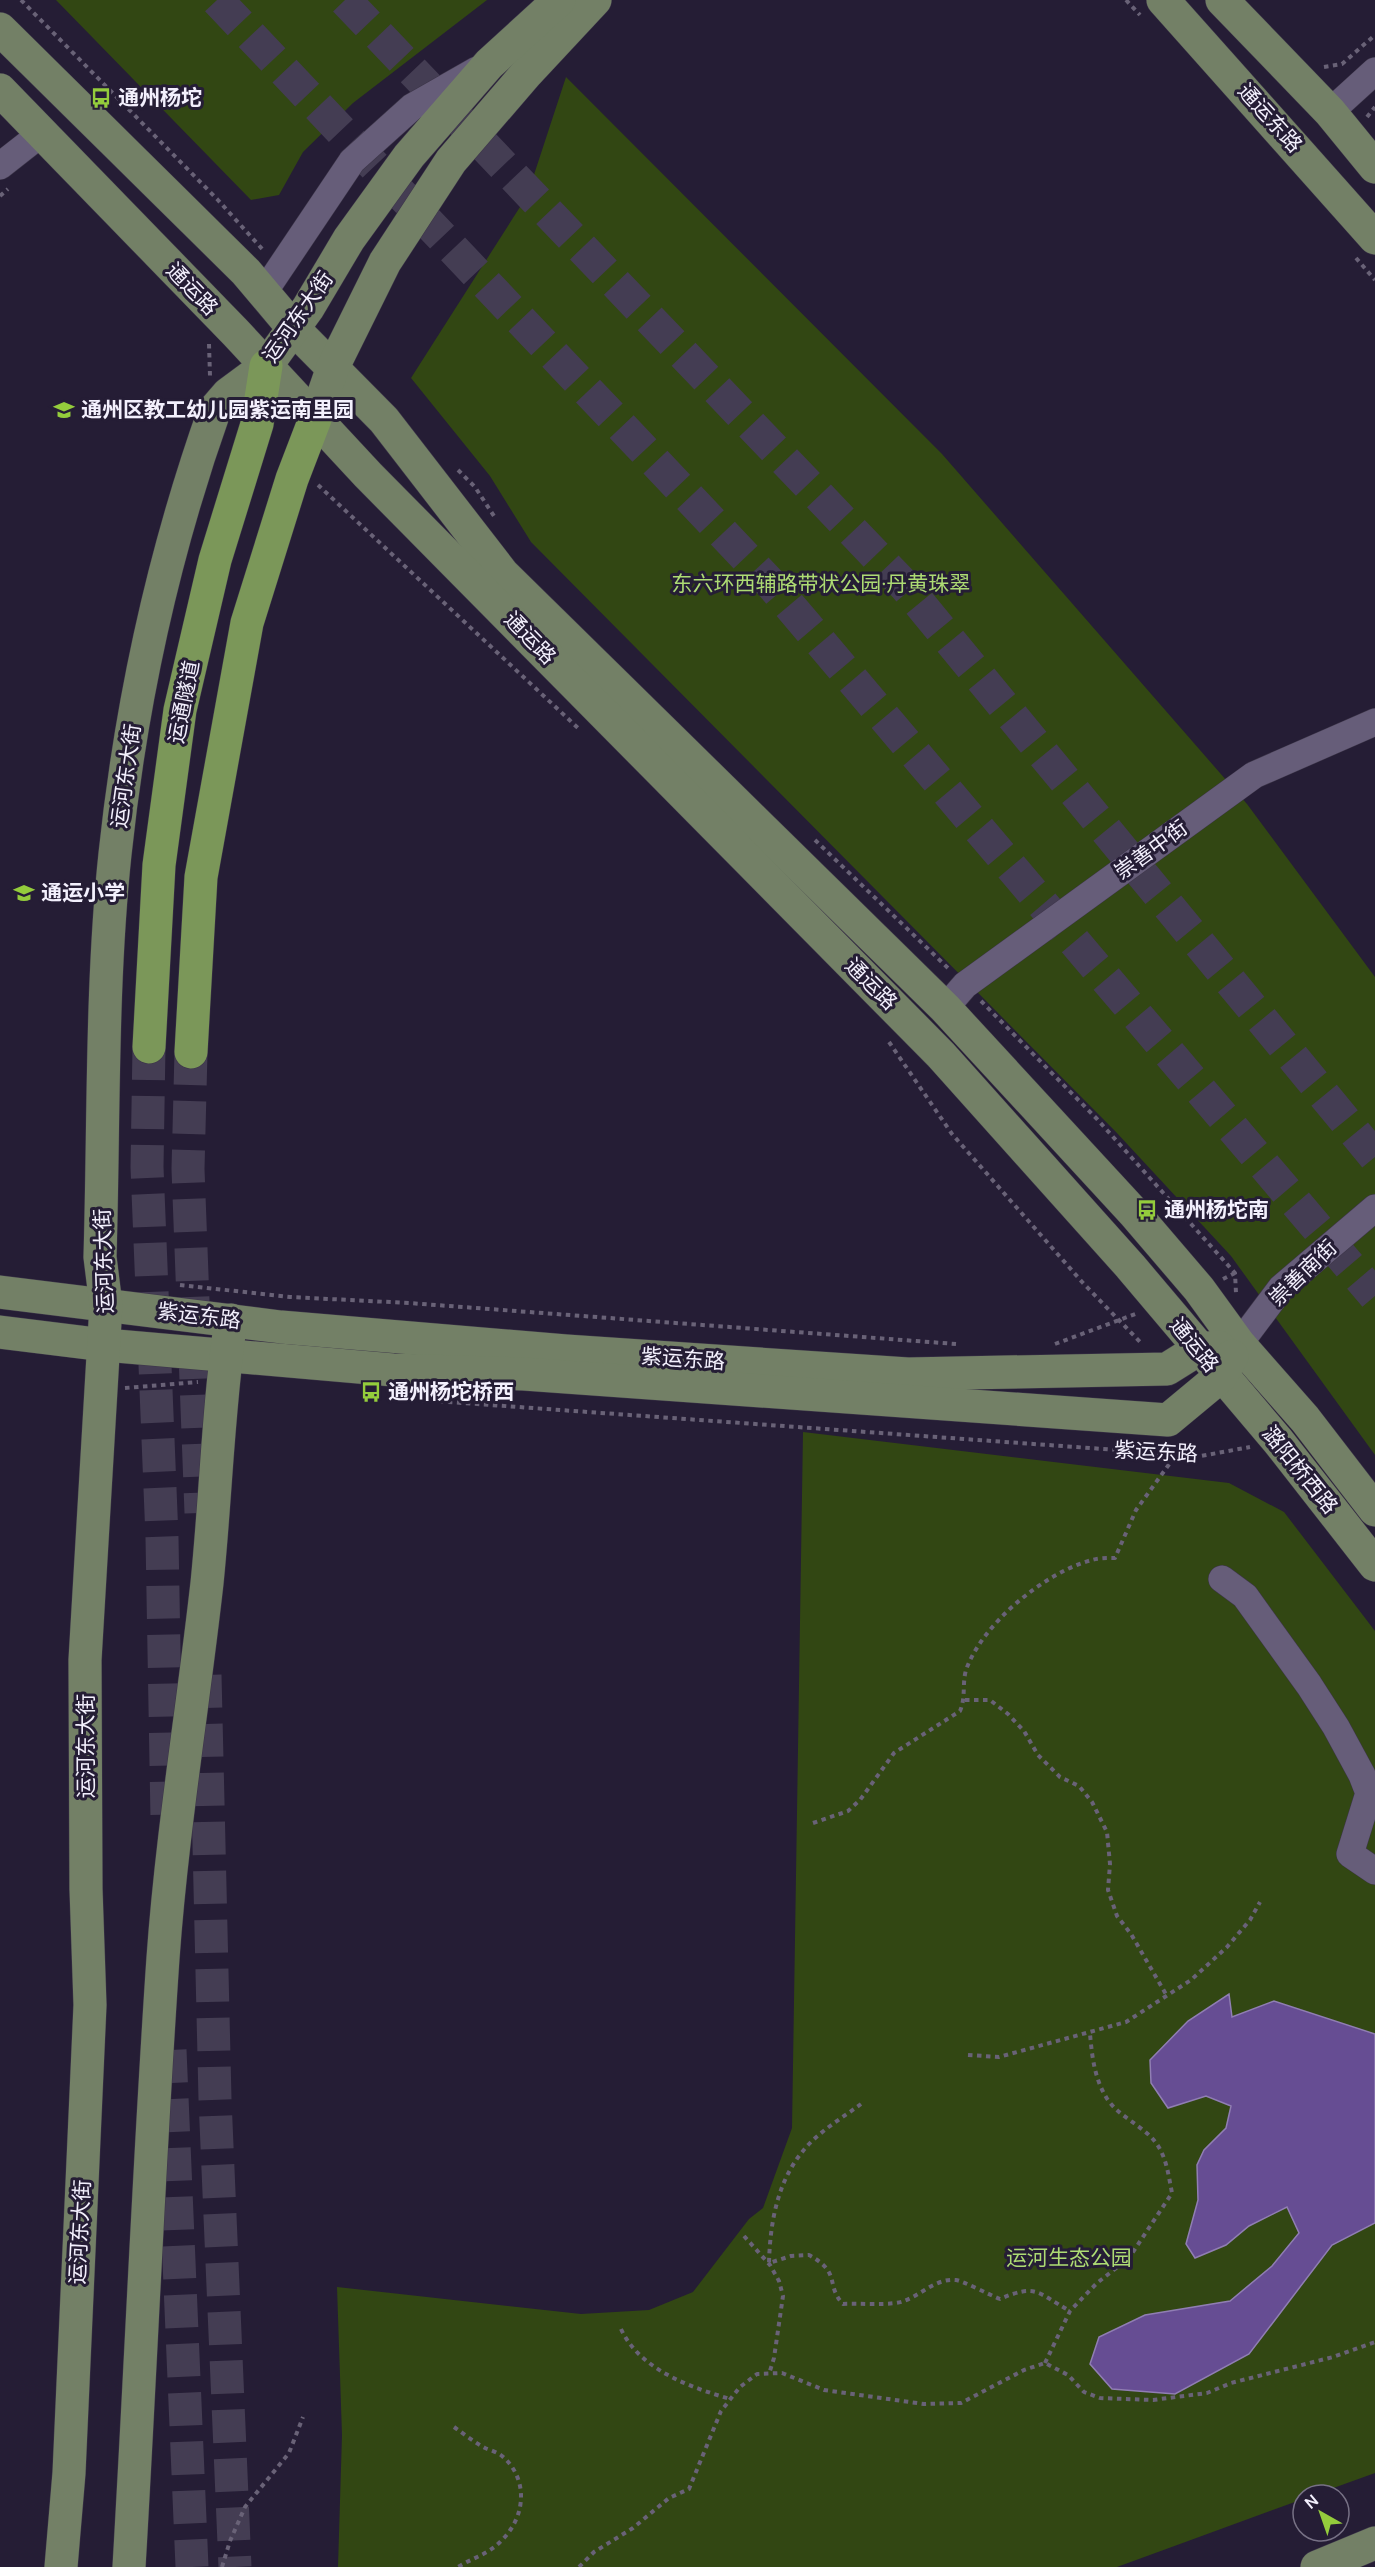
<svg xmlns="http://www.w3.org/2000/svg" width="1375" height="2567" font-family="Manrope,'Noto Sans SC',sans-serif">
<rect width="100%" height="100%" fill="#251d35"/>
<g fill="#324713">
<path d="M56,0h431l-134,103 -50,49 -24,43 -28,5z"/>
<path d="M566,77l376,377 305,350 128,173v478l-144,-199 -115,-124 -585,-590 -41,-66 -79,-98 116,-182z"/>
<path d="M803,1432l426,51 55,29 91,119v842l-61,22h-11v4l-186,68h-779l4,-132 -5,-148 244,27 68,-4 44,-18 56,-73 14,-11 29,-80z"/>
</g>
<path fill="#664d93" stroke="#907eb3" stroke-width="1.5" d="M1229,1994l3,23 42,-16 101,33v189l-43,22 -83,109 -74,40 -63,-5 -22,-25 9,-27 46,-22 85,-14 42,-35 27,-33 -12,-26 -38,19 -23,19 -31,13 -9,-14 12,-44 -1,-35 7,-15 22,-22 5,-22 -25,-10 -38,12 -17,-25 -1,-23 38,-39z"/>
<g fill="none" stroke-linecap="round" stroke-linejoin="round">
<g stroke="#443d53" stroke-width="33" stroke-dasharray="33 16" stroke-linecap="butt">
<path d="M217,0l555,585 603,711"/>
<path d="M345,0l560,586 470,571"/>
<path d="M149,1047l-2,120 15,371 5,281"/>
<path d="M191,1052l-3,117 13,344"/>
<path d="M205,1675l10,424 20,468"/>
<path d="M170,2050l22,517"/>
</g>
<g stroke="#3d3649" stroke-width="28">
<g id="minor">
<path d="M1330,112l45,-41"/>
<path d="M0,166l42,-33"/>
<path d="M264,292l88,-131 60,-54 65,-37"/>
<path d="M945,1008l20,-23 289,-210 121,-53"/>
<path d="M1239,1344l42,-56 94,-80"/>
<path d="M1222,1579l23,17 64,89 27,42 26,48 7,18 -19,61 25,17"/>
</g>
</g>
<g stroke="#3d3649" stroke-width="34">
<g id="major">
<path d="M1163,0l212,238"/>
<path d="M1222,0l108,112 45,55"/>
<path d="M0,29l246,243 48,57 90,91 119,154 442,434 189,205 65,76 40,55 66,75 70,91"/>
<path d="M0,90l236,243 132,142 573,580 189,211 148,175 97,124"/>
<path d="M315,419l18,-52 52,-105 66,-101 75,-87 69,-74"/>
<path d="M0,1292l281,35 285,24 342,23 259,-5 32,-20 20,-2"/>
<path d="M0,1332l105,13 288,25 131,4 644,46 53,-44 11,-20"/>
<path d="M61,2567l8,-94 21,-468 -4,-116 -1,-229 21,-355 -6,-48c4,-132 1,-271 15,-403 16,-151 49,-302 100,-445l13,-15 38,-28 42,-58 41,-69 60,-83 80,-92 70,-64"/>
<path d="M129,2567c12,-203 20,-406 34,-609 9,-126 30,-250 44,-375 9,-88 11,-176 24,-263"/>
<path d="M1317,2567l58,-24"/>
</g>
</g>
<g stroke="#3d3649" stroke-width="34">
<g id="highway">
<path d="M149,1047l10,-182 21,-155 35,-150 42,-136 9,-58"/>
<path d="M191,1052l10,-175 46,-254 45,-144 23,-60"/>
</g>
</g>
<g stroke="#696277" stroke-width="4" stroke-dasharray="4.5 4.5" stroke-linecap="butt">
<path d="M21,0l196,199 47,52"/>
<path d="M1126,0l14,15"/>
<path d="M1324,67l18,-3 33,-29"/>
<path d="M1367,117l8,-10"/>
<path d="M0,196l8,-7"/>
<path d="M1356,258l19,22"/>
<path d="M209,344l1,32"/>
<path d="M458,470l17,17 19,29"/>
<path d="M318,485l260,243"/>
<path d="M815,840l135,130"/>
<path d="M981,1001l116,118 138,154 1,20"/>
<path d="M889,1042l63,92 131,149 59,61"/>
<path d="M1223,1279l12,-6"/>
<path d="M180,1285l110,12 119,6 547,41"/>
<path d="M1055,1344l83,-31"/>
<path d="M125,1388l73,-6"/>
<path d="M421,1400l780,56 49,-9"/>
<path d="M965,1700h25l18,14 16,17 14,24 22,22 19,9 13,16 15,30 3,32 -2,26 9,26 14,18 36,62"/>
<path d="M813,1823l35,-12 12,-11 34,-47 66,-42c6,-14 2,-27 6,-41 16,-46 79,-98 126,-110 7,-2 15,-2 23,-2l21,-48 34,-47"/>
<path d="M968,2055l31,2 127,-35 65,-42 36,-33 23,-27 10,-18"/>
<path d="M861,2104c-19,14 -43,28 -58,47 -26,31 -33,73 -34,112l22,-7 18,-1c33,18 16,30 34,49 15,-1 49,2 61,-3 17,-6 32,-23 52,-21 7,1 34,15 44,19 37,-16 37,-6 70,12"/>
<path d="M744,2236l26,29 9,16 4,15 -9,62 -5,16"/>
<path d="M621,2329c19,41 69,58 109,70"/>
<path d="M1045,2363l25,-52 27,-28 32,-25 43,-65c-4,-20 -6,-41 -21,-56 -14,-14 -35,-23 -45,-40 -12,-20 -14,-42 -16,-63"/>
<path d="M454,2427c10,7 20,15 31,21 5,2 12,4 17,8 27,23 24,61 -1,85 -12,13 -29,17 -43,26"/>
<path d="M222,2567l8,-26 15,-34 44,-54 14,-36"/>
<path d="M579,2567l15,-15 39,-24 36,-30 20,-9 32,-78 19,-24 17,-13 25,-1 42,17 100,14 37,-1 63,-33 21,-7 23,12 16,17 16,6 53,2 54,-7 24,-10 102,-26 42,-15"/>
</g>
<use href="#minor" stroke="#665d79" stroke-width="27"/>
<use href="#major" stroke="#738066" stroke-width="33"/>
<use href="#highway" stroke="#7b9759" stroke-width="33"/>
</g>
<defs>
<g id="bus-bare" transform="scale(1.62)"><path d="M-5-6H5V4H4V6H2V4H-2V6H-4V4H-5ZM-3.5-4V0h7V-4ZM-3.5 1.2v1.5H-2V1.2ZM2 1.2v1.5H3.5V1.2Z" fill="#94cc3c" stroke="#251d35" stroke-width="2.5" paint-order="stroke"/></g>
<g id="school-bare" transform="scale(1.62)"><path d="M0-5L7-2L0 1L-7-2ZM-4 1L0 2.5L4 1V4Q0 6-4 4Z" fill="#94cc3c" stroke="#251d35" stroke-width="2.5" paint-order="stroke"/></g>
</defs>
<g fill-rule="evenodd">
<use href="#bus-bare" x="101" y="98"/>
<use href="#school-bare" x="64" y="410"/>
<use href="#school-bare" x="24" y="893"/>
<use href="#bus-bare" x="1147" y="1210"/>
<use href="#bus-bare" x="371" y="1392"/>
</g>
<g text-anchor="middle" stroke-width="6" stroke-linejoin="round" paint-order="stroke">
<g font-size="21" font-weight="bold" fill="#f3f0fd" stroke="#251d35" text-anchor="start">
<text x="118" y="105">通州杨坨</text>
<text x="81" y="417">通州区教工幼儿园紫运南里园</text>
<text x="41" y="900">通运小学</text>
<text x="1164" y="1217">通州杨坨南</text>
<text x="388" y="1399">通州杨坨桥西</text>
</g>
<g font-size="21" fill="#f3f0fd" stroke="#251d35">
<text transform="translate(1270 118) rotate(48)" y="7">通运东路</text>
<text transform="translate(192 289) rotate(46)" y="7">通运路</text>
<text transform="translate(298 317) rotate(-55)" y="7">运河东大街</text>
<text transform="translate(530 638) rotate(46)" y="7">通运路</text>
<text transform="translate(184 702) rotate(-79)" y="7">运通隧道</text>
<text transform="translate(126 776) rotate(-82)" y="7">运河东大街</text>
<text transform="translate(1151 850) rotate(-36)" y="7">崇善中街</text>
<text transform="translate(871 984) rotate(45)" y="7">通运路</text>
<text transform="translate(104 1261) rotate(-92)" y="7">运河东大街</text>
<text transform="translate(1303 1273) rotate(-44)" y="7">崇善南街</text>
<text transform="translate(199 1316) rotate(7)" y="7">紫运东路</text>
<text transform="translate(1194 1345) rotate(51)" y="7">通运路</text>
<text transform="translate(683 1359) rotate(4)" y="7">紫运东路</text>
<text transform="translate(1156 1452) rotate(3)" y="7">紫运东路</text>
<text transform="translate(1300 1470) rotate(51)" y="7">潞阳桥西路</text>
<text transform="translate(86 1746) rotate(-90)" y="7">运河东大街</text>
<text transform="translate(80 2232) rotate(-87)" y="7">运河东大街</text>
</g>
<g font-size="21" fill="#addb73" stroke="#251d35">
<text x="821" y="591">东六环西辅路带状公园·丹黄珠翠</text>
<text x="1069" y="2265">运河生态公园</text>
</g>
</g>
<g transform="translate(1321 2513) rotate(320)"><circle r="28" fill="#251d35" stroke="#777185" stroke-width="1.5"/>
<path d="M0-4.5L10 22L0 15L-10 22Z" fill="#94cc3c"/>
<text y="-9" font-size="16" font-weight="bold" text-anchor="middle" fill="#f3f0fd">N</text>
</g>
</svg>
